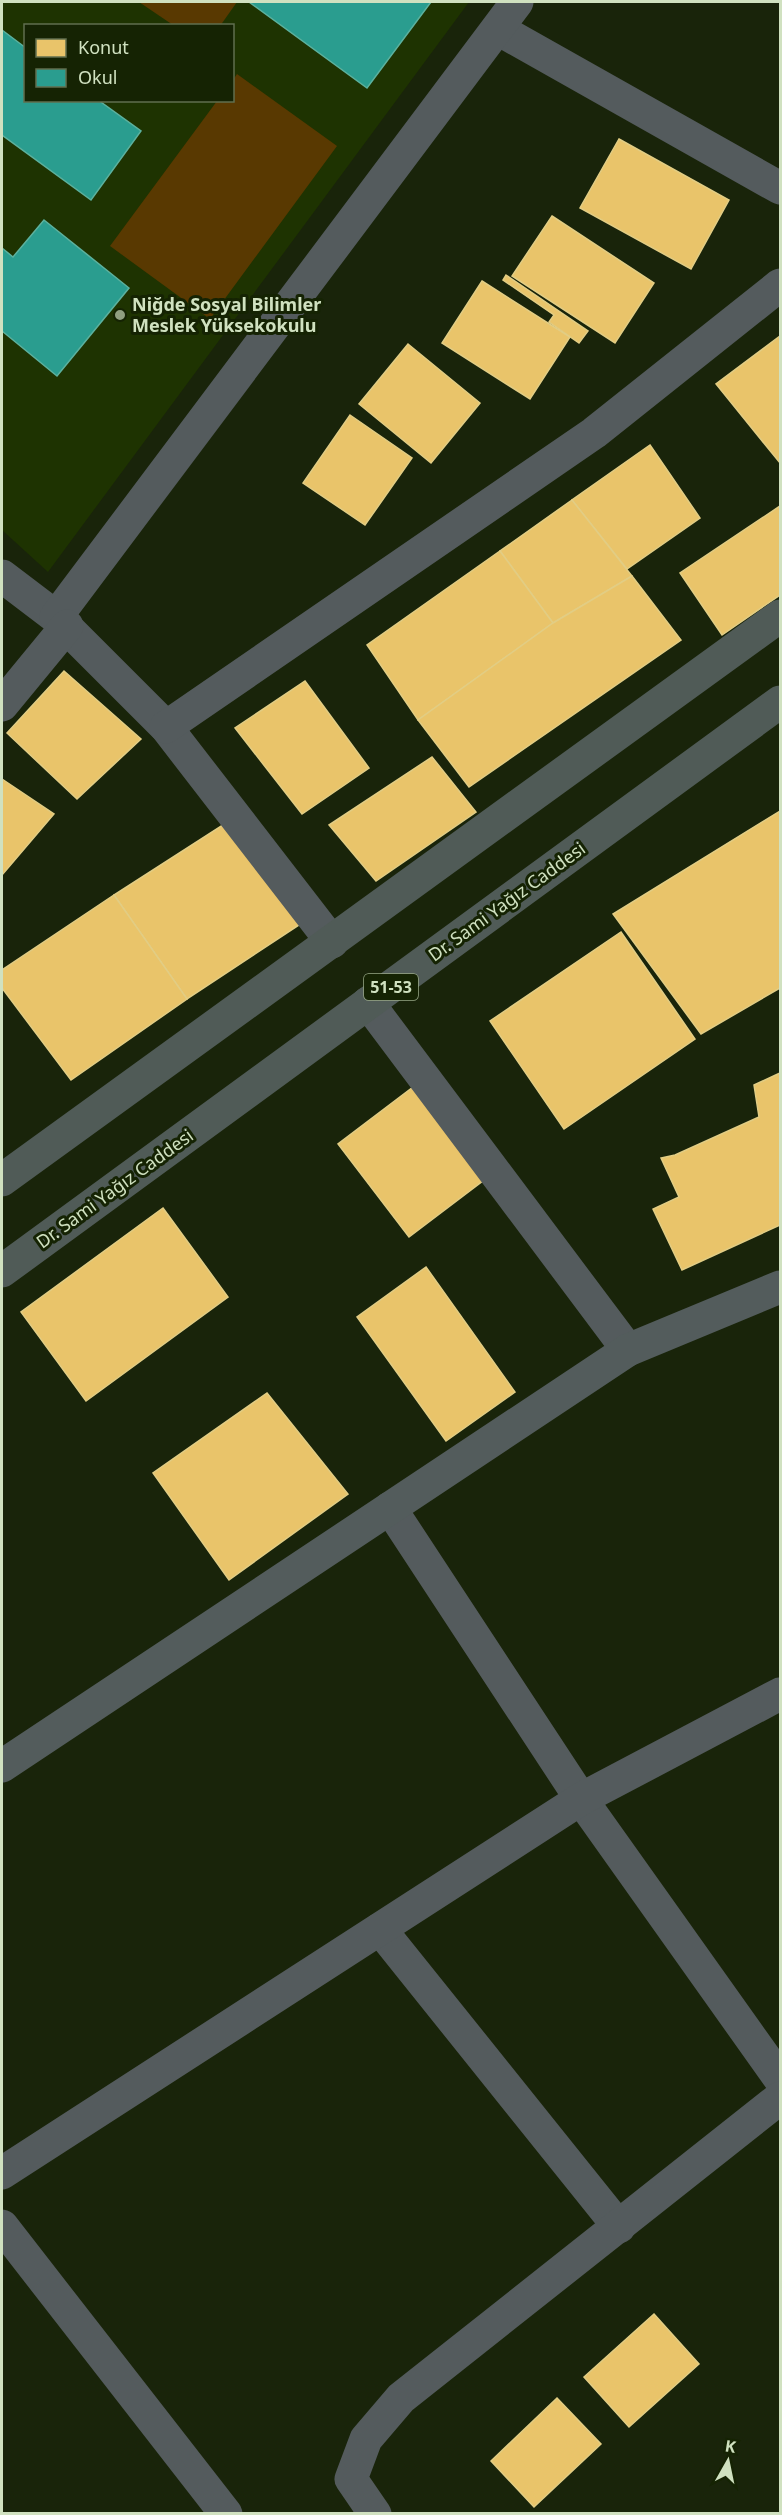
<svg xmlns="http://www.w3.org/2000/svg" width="782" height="2515" font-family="'Noto Sans',sans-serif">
<rect width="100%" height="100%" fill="#19240a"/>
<path fill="#1e3301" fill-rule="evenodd" d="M2,2h467l-421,570 -46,-42zM26,26h206v74h-206z"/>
<g fill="#593901">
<path d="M139,2h98l-17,24 -47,-1z"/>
<path d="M237,74l100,72 -127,173 -100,-73 107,-145 15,-1 1,-20z"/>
</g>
<g fill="#e9c46a" stroke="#e2cd84" stroke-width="1.5">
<path d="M619,139l110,61 -38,69 -111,-61z"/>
<path d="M552,216l102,67 -39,60 -103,-67z"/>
<path d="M506,275l82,56 -9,12 -30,-21 5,-7 -51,-35z"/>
<path d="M482,281l88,56 -40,62 -88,-56z"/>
<path d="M780,336v127l-64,-79z"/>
<path d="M408,344l72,59 -49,60 -72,-59z"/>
<path d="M350,415l62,43 -47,67 -62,-42z"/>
<path d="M650,445l50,73 -73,51 -55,-69z"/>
<path d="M572,500l60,76 -79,47 -53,-72z"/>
<path d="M780,506v89l-58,40 -42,-62z"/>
<path d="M500,551l53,72 -135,97 -51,-75z"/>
<path d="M632,576l49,64 -212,147 -51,-67 135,-97z"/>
<path d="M64,671l77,68 -64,60 -70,-66z"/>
<path d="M305,681l64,87 -67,46 -67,-86z"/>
<path d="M432,757l44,55 -100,69 -47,-56z"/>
<path d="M2,779l52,35 -52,61z"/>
<path d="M780,811v177l-79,46 -88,-120z"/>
<path d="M229,821l76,100 -118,78 -73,-104z"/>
<path d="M114,895l73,104 -116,81 -69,-92v-18z"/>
<path d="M621,932l74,107 -131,90 -74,-108z"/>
<path d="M780,1073v152l-98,45 -29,-61 26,-12 -18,-39 14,-3 84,-38 -5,-32z"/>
<path d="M417,1084l71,93 -79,60 -71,-93z"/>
<path d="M163,1208l65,89 -142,104 -65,-89z"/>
<path d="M426,1267l89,125 -69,49 -89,-124z"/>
<path d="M267,1393l81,101 -119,86 -76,-107z"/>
<path d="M654,2314l45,50 -70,63 -45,-50z"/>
<path d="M557,2398l44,46 -67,63 -43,-46z"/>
</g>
<g fill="#2a9d8f" stroke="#5cb19e" stroke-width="1.5">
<path d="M249,2h182l-64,86z"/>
<path d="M2,30l24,18v52h72l43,31 -50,69 -89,-65z"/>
<path d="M44,220l85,68 -72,88 -55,-45v-83l11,9z"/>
</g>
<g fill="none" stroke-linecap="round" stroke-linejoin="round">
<g stroke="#545b5d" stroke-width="33">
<path d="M498,29l282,159"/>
<path d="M2,576l54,41 110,110 166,215"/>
<path d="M56,617l461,-615"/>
<path d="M2,705l65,-79"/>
<path d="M166,727l428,-294 186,-148"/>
<path d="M368,1003l260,347"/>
<path d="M390,1508l191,291 199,280"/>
<path d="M380,1929l239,298"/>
<path d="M2,2173l579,-374 199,-105"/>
<path d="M2,2226l224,288"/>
<path d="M375,2514l-24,-35 15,-40 35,-41 379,-300"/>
</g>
<path stroke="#535c5c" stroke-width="33" d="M2,1766l626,-416 152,-63"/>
<g stroke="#505b57" stroke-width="33">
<path d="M2,1180l778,-564"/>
<path d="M2,1271l778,-569"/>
</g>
</g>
<circle fill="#909f80" stroke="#152303" stroke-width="2" cx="120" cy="315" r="6"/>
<g text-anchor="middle" stroke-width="6" stroke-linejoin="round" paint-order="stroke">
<rect fill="#152303" stroke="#98a887" stroke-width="1.5" x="364" y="974" width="54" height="26" rx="4.5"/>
<g font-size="16" font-weight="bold" fill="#d0e1c0">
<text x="391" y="993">51-53</text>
</g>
<g font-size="18" font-weight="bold" fill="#d0e1c0" stroke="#152303" text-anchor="start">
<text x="132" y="311">Niğde Sosyal Bilimler<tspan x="132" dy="21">Meslek Yüksekokulu</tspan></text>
</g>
<g font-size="18" fill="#d0e1c0" stroke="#152303">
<text transform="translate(507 902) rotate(-36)" y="6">Dr. Sami Yağız Caddesi</text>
<text transform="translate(115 1189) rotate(-36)" y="6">Dr. Sami Yağız Caddesi</text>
</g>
</g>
<rect width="782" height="2515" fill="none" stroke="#d0e1c0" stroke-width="6"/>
<rect x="24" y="24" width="210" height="78" fill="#152303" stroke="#606f4f" stroke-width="1.5"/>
<rect x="36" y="39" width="30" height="18" fill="#e9c46a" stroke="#606f4f" stroke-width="1.5"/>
<text x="78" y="54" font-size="18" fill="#d0e1c0">Konut</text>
<rect x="36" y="69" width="30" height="18" fill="#2a9d8f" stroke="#606f4f" stroke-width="1.5"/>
<text x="78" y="84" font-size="18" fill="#d0e1c0">Okul</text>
<g transform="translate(728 2461) rotate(9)" stroke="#152303" stroke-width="4.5" paint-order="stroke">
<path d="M0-4.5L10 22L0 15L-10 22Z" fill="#d0e1c0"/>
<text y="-9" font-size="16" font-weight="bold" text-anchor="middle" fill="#d0e1c0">K</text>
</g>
</svg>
